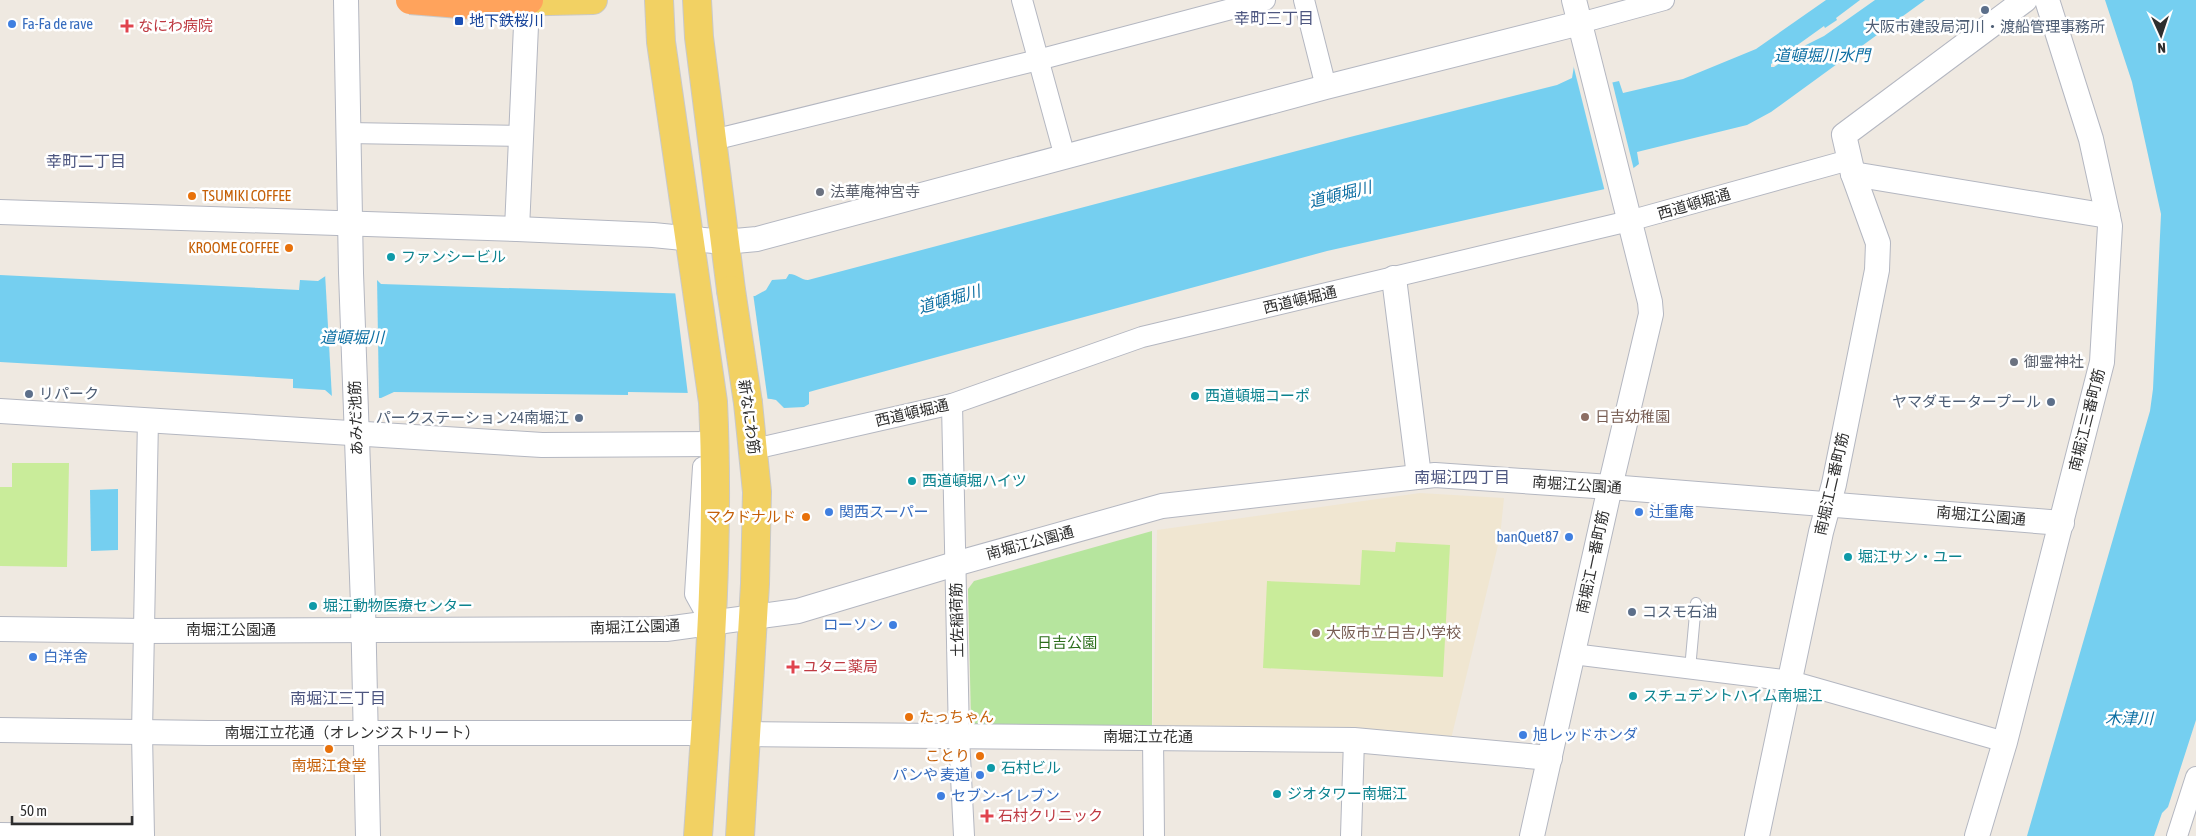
<svg xmlns="http://www.w3.org/2000/svg" width="2196" height="836" font-family="'Asap Condensed','Noto Sans JP',sans-serif">
<rect width="100%" height="100%" fill="#efe9e1"/>
<path fill="#f0e6d1" d="M1420,493l84,5 -4,39 -49,202 -298,-10 4,-199z"/>
<path fill="#b6e59e" d="M1152,531v197l-174,-1 -7,-7 -3,-131 6,-8z"/>
<g fill="#c9ec9a">
<path d="M12,463h57l-2,104 -67,-1v-79h12z"/>
<path d="M1396,542l54,3 -7,132 -180,-9 4,-87 93,4 2,-35 33,2z"/>
</g>
<g fill="#75cff0">
<path d="M1826,0h34l-24,18 1,2 -12,8 -1,-2 -53,38v3h3l32,-22 18,-9 51,-36h50l-154,112 -24,13 -110,27 2,12 -34,25 -278,62 -511,139 -7,2v12l-5,3 -20,1 -8,-8 -5,-1 -79,-6 -64,-1v3l-234,-3 -13,6 -49,-2 -7,-6 -32,-2v-9l-293,-17v-87l299,15 1,-10 18,1 9,-6 50,5 4,4 374,12 11,-6 6,-10 14,-1 3,-5c9,0 11,6 19,6l542,-143 207,-52 15,-7 2,-12 36,17 9,-2 4,12 60,-14 73,-30z"/>
<path d="M2105,0h91v720l-28,87 -6,6 -8,23h-127l123,-425 3,-22 8,-175 -29,-132z"/>
<path d="M118,489v61l-27,1 -1,-61z"/>
</g>
<g fill="#efe9e1">
<path d="M1573,64l39,17 22,89 -29,22z"/>
<path d="M325,273l52,4 2,123 -47,-2z"/>
<path d="M675,291l78,2 15,109 -80,-7z"/>
</g>
<g fill="none" stroke-linecap="round" stroke-linejoin="round">
<g stroke="#b4b7c1" stroke-width="12">
<path id="service" d="M1690,669l6,-66"/>
</g>
<g stroke="#b4b7c1" stroke-width="22">
<g id="minor">
<path d="M1022,0l43,157"/>
<path d="M1304,0l22,87"/>
<path d="M1580,23l84,-23"/>
<path d="M348,133l173,3"/>
<path d="M713,140l325,-80 227,-60"/>
<path d="M952,404l7,333 5,99"/>
<path d="M754,449l198,-45 190,-67 487,-116 220,-61"/>
<path d="M703,467l-8,127 16,29"/>
<path d="M1573,654l218,27 214,61"/>
<path d="M1153,737l1,99"/>
<path d="M0,833l144,2"/>
<path d="M144,836l-2,-103 6,-314"/>
<path d="M1351,836l3,-96"/>
<path d="M2177,836l19,-59"/>
</g>
</g>
<g stroke="#b4b7c1" stroke-width="26">
<g id="tertiary">
<path d="M346,0l5,273 12,332 5,231"/>
<path d="M1853,174l255,42"/>
<path d="M0,212l517,17 136,6 71,7 33,-3 569,-152 254,-64"/>
<path d="M517,229l10,-226"/>
<path d="M1394,278l25,198"/>
<path d="M0,411l542,34 173,-1"/>
<path d="M0,629l145,2 521,-2 132,-18 157,-47 207,-58 273,-31 175,12 452,36"/>
<path d="M0,730l208,3h497"/>
<path d="M745,734l609,6 196,18"/>
<path d="M1532,836l78,-349 41,-173 -1,-12 -76,-302"/>
<path d="M1757,836l64,-304 13,-48 43,-214 1,-27 -25,-69 -9,-39 181,-135"/>
<path d="M1977,836l28,-94 97,-380 8,-136 -19,-87 -44,-139"/>
</g>
</g>
<g stroke="#c9c9c9" stroke-width="30">
<g id="primary">
<path d="M659,0l2,42 52,360c7,145 -5,290 -15,434"/>
<path d="M697,0l2,37 32,253"/>
<path d="M505,2l88,-2"/>
<path d="M740,836l15,-252 2,-92 -9,-89"/>
</g>
</g>
<use href="#service" stroke="#fff" stroke-width="10"/>
<use href="#minor" stroke="#fff" stroke-width="20"/>
<use href="#tertiary" stroke="#fff" stroke-width="24"/>
<use href="#primary" stroke="#f2d163" stroke-width="28"/>
<g stroke="#c9c9c9" stroke-width="30" stroke-linecap="butt">
<path id="primary-bridge" d="M731,290l17,113"/>
</g>
<g stroke="#c9c9c9" stroke-width="30" stroke-linecap="butt">
<path id="motorway-bridge" d="M410,0l62,5 57,-5"/>
</g>
<use href="#primary-bridge" stroke="#f2d163" stroke-width="28"/>
<use href="#motorway-bridge" stroke="#ffa35c" stroke-width="28"/>
</g>
<g fill="#5c6f8a" stroke="#fff" stroke-width="2">
<circle cx="1985" cy="10" r="5"/>
<circle cx="29" cy="394" r="5"/>
<circle cx="2051" cy="402" r="5"/>
<circle cx="579" cy="418" r="5"/>
<circle cx="1632" cy="612" r="5"/>
</g>
<rect fill="#1a4fb4" stroke="#fff" stroke-width="2" x="454" y="16" width="10" height="10" rx="2.5"/>
<g fill="#3f7fe0" stroke="#fff" stroke-width="2">
<circle cx="12" cy="24" r="5"/>
<circle cx="829" cy="512" r="5"/>
<circle cx="1639" cy="512" r="5"/>
<circle cx="1569" cy="537" r="5"/>
<circle cx="893" cy="625" r="5"/>
<circle cx="33" cy="657" r="5"/>
<circle cx="1523" cy="735" r="5"/>
<circle cx="980" cy="775" r="5"/>
<circle cx="941" cy="796" r="5"/>
</g>
<g fill="#e0444e" stroke="#fff" stroke-width="2">
<path d="M124.5 18.5h5v5h5v5h-5v5h-5v-5h-5v-5h5z"/>
<path d="M790.5 659.5h5v5h5v5h-5v5h-5v-5h-5v-5h5z"/>
<path d="M984.5 808.5h5v5h5v5h-5v5h-5v-5h-5v-5h5z"/>
</g>
<g fill="#6b7280" stroke="#fff" stroke-width="2">
<circle cx="820" cy="192" r="5"/>
<circle cx="2014" cy="362" r="5"/>
</g>
<g fill="#e8710a" stroke="#fff" stroke-width="2">
<circle cx="192" cy="196" r="5"/>
<circle cx="289" cy="248" r="5"/>
<circle cx="806" cy="517" r="5"/>
<circle cx="909" cy="717" r="5"/>
<circle cx="329" cy="749" r="5"/>
<circle cx="980" cy="756" r="5"/>
</g>
<g fill="#0f9aa8" stroke="#fff" stroke-width="2">
<circle cx="391" cy="257" r="5"/>
<circle cx="1195" cy="396" r="5"/>
<circle cx="912" cy="481" r="5"/>
<circle cx="1848" cy="557" r="5"/>
<circle cx="313" cy="606" r="5"/>
<circle cx="1633" cy="696" r="5"/>
<circle cx="991" cy="768" r="5"/>
<circle cx="1277" cy="794" r="5"/>
</g>
<g fill="#8d6e63" stroke="#fff" stroke-width="2">
<circle cx="1585" cy="417" r="5"/>
<circle cx="1316" cy="633" r="5"/>
</g>
<g text-anchor="middle" stroke-width="5" stroke-linejoin="round" paint-order="stroke">
<g font-size="15" fill="#164399" stroke="#fff" text-anchor="start">
<text x="469" y="26">地下鉄桜川</text>
</g>
<g font-size="15" fill="#366cbe" stroke="#fff" text-anchor="start">
<text x="22" y="29">Fa-Fa de rave</text>
<text x="839" y="517">関西スーパー</text>
<text x="1649" y="517">辻重庵</text>
<text x="1559" y="542" text-anchor="end">banQuet87</text>
<text x="883" y="630" text-anchor="end">ローソン</text>
<text x="43" y="662">白洋舍</text>
<text x="1533" y="740">旭レッドホンダ</text>
<text x="970" y="780" text-anchor="end">パンや 麦道</text>
<text x="951" y="801">セブン-イレブン</text>
</g>
<g font-size="15" fill="#be3a42" stroke="#fff" text-anchor="start">
<text x="138" y="31">なにわ病院</text>
<text x="803" y="672">ユタニ薬局</text>
<text x="998" y="821">石村クリニック</text>
</g>
<g font-size="15" fill="#4e5e75" stroke="#fff" text-anchor="start">
<text x="1985" y="32" text-anchor="middle">大阪市建設局河川・渡船管理事務所</text>
<text x="39" y="399">リパーク</text>
<text x="2041" y="407" text-anchor="end">ヤマダモータープール</text>
<text x="569" y="423" text-anchor="end">パークステーション24南堀江</text>
<text x="1642" y="617">コスモ石油</text>
</g>
<g font-size="15" fill="#5b616d" stroke="#fff" text-anchor="start">
<text x="830" y="197">法華庵神宮寺</text>
<text x="2024" y="367">御霊神社</text>
</g>
<g font-size="15" fill="#c56008" stroke="#fff" text-anchor="end">
<text x="202" y="201" text-anchor="start">TSUMIKI COFFEE</text>
<text x="279" y="253">KROOME COFFEE</text>
<text x="796" y="522">マクドナルド</text>
<text x="919" y="722" text-anchor="start">たっちゃん</text>
<text x="970" y="761">ことり</text>
<text x="329" y="771" text-anchor="middle">南堀江食堂</text>
</g>
<g font-size="15" fill="#2e2e2e" stroke="#fff">
<text transform="translate(1694 204) rotate(-16)" y="5">西道頓堀通</text>
<text transform="translate(1300 300) rotate(-13)" y="5">西道頓堀通</text>
<text transform="translate(912 413) rotate(-13)" y="5">西道頓堀通</text>
<text transform="translate(749 417) rotate(82)" y="5">新なにわ筋</text>
<text transform="translate(356 418) rotate(-92)" y="5">あみだ池筋</text>
<text transform="translate(2087 420) rotate(-76)" y="5">南堀江三番町筋</text>
<text transform="translate(1832 484) rotate(-77)" y="5">南堀江二番町筋</text>
<text transform="translate(1577 485) rotate(4)" y="5">南堀江公園通</text>
<text transform="translate(1981 516) rotate(5)" y="5">南堀江公園通</text>
<text transform="translate(1030 543) rotate(-15)" y="5">南堀江公園通</text>
<text transform="translate(1593 562) rotate(-78)" y="5">南堀江一番町筋</text>
<text transform="translate(957 620) rotate(-91)" y="5">土佐稲荷筋</text>
<text transform="translate(635 627) rotate(-2)" y="5">南堀江公園通</text>
<text x="231" y="635">南堀江公園通</text>
<text x="352" y="738">南堀江立花通（オレンジストリート）</text>
<text x="1148" y="742">南堀江立花通</text>
</g>
<g font-size="15" fill="#0d838f" stroke="#fff" text-anchor="start">
<text x="401" y="262">ファンシービル</text>
<text x="1205" y="401">西道頓堀コーポ</text>
<text x="922" y="486">西道頓堀ハイツ</text>
<text x="1858" y="562">堀江サン・ユー</text>
<text x="323" y="611">堀江動物医療センター</text>
<text x="1643" y="701">スチュデントハイム南堀江</text>
<text x="1001" y="773">石村ビル</text>
<text x="1287" y="799">ジオタワー南堀江</text>
</g>
<g font-size="15" fill="#785e54" stroke="#fff" text-anchor="start">
<text x="1595" y="422">日吉幼稚園</text>
<text x="1326" y="638">大阪市立日吉小学校</text>
</g>
<g font-size="15" fill="#2c6e1b" stroke="#fff">
<text x="1067" y="648">日吉公園</text>
</g>
<g font-size="16" fill="#4d5680" stroke="#fff">
<text x="1274" y="24">幸町三丁目</text>
<text x="86" y="167">幸町二丁目</text>
<text x="1462" y="483">南堀江四丁目</text>
<text x="338" y="704">南堀江三丁目</text>
</g>
<g font-size="16" font-style="italic" fill="#0d6fa3" stroke="#fff">
<text x="1822" y="61">道頓堀川水門</text>
<text transform="translate(1340 194) rotate(-14)" y="6">道頓堀川</text>
<text transform="translate(949 299) rotate(-16)" y="6">道頓堀川</text>
<text x="352" y="343">道頓堀川</text>
<text x="2129" y="724">木津川</text>
</g>
</g>
<g transform="translate(2161 35) rotate(177)" stroke="#ffffff" stroke-width="4" paint-order="stroke">
<path d="M0-4L9 19L0 12L-9 19Z" fill="#2e2e2e"/>
<text y="-8" font-size="14" font-weight="bold" text-anchor="middle" fill="#2e2e2e">N</text>
</g>
<path d="M12 816v8h120v-8" fill="none" stroke="#2e2e2e" stroke-width="2.5"/>
<text x="20" y="816" font-size="15" fill="#2e2e2e" stroke="#ffffff" stroke-width="4" paint-order="stroke">50 m</text>
</svg>
